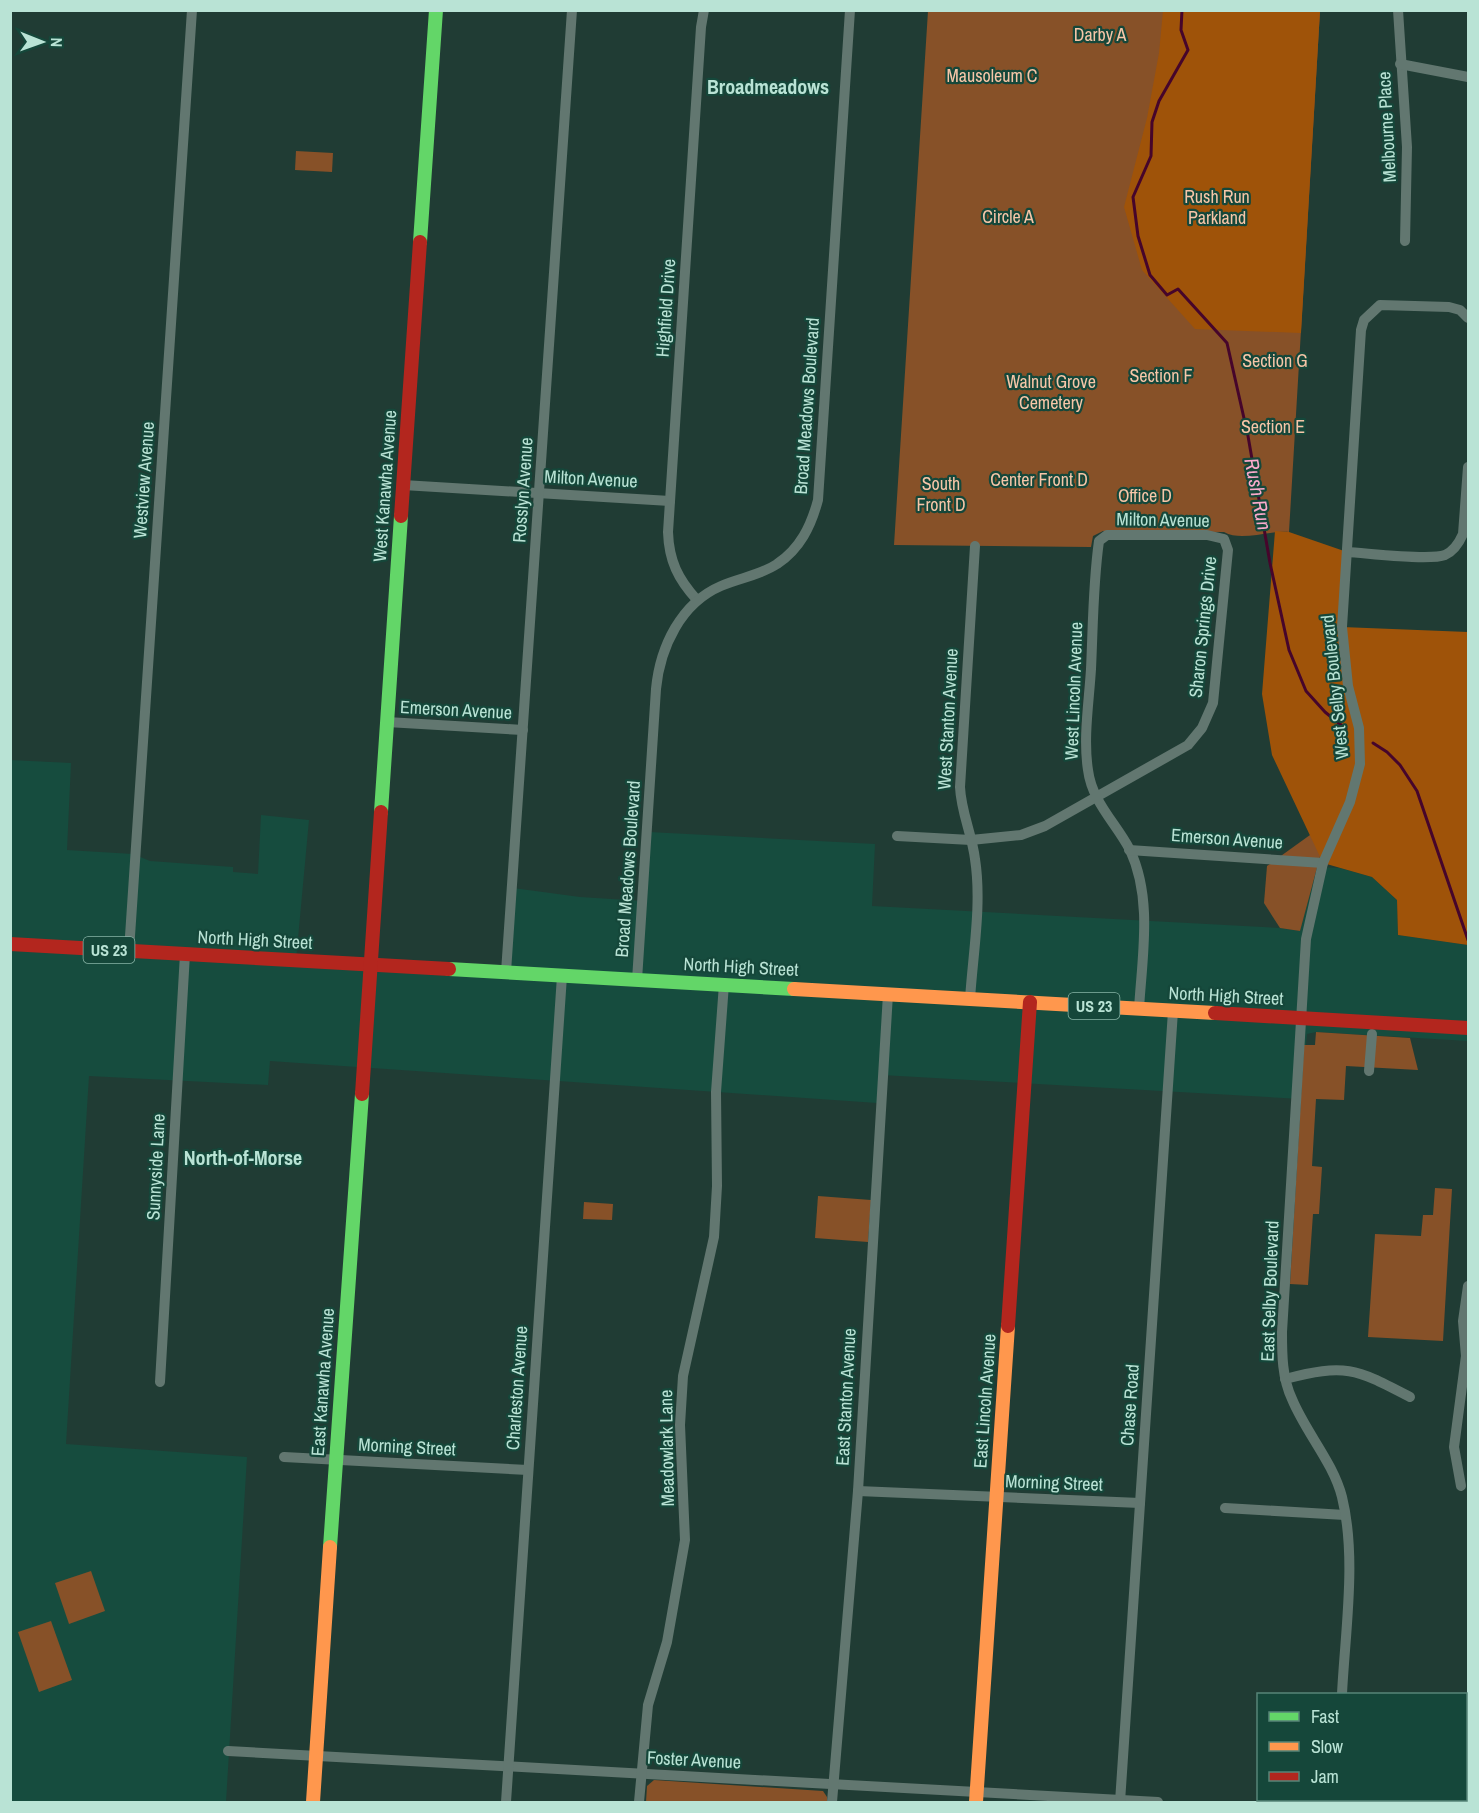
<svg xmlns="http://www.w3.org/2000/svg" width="1479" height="1813" font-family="'Archivo Narrow',sans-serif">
<rect width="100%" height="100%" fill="#203c34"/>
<path fill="#164c3e" d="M10,760l61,3 -4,87 66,4 17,7 83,6v5l25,2 3,-59 48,5 -13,140 212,13 5,-85 67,9 63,4 6,-69 226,12 -3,62 408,22 20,3 17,-64 23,1 32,9 25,23 1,35 70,10v96l-152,-9 -9,2 -6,65 -419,-24 -5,28 -607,-42 -2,24 -179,-9 -23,368 181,13 -21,345h-215z"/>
<g fill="#875128">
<path d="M928,11h392l-31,521c-21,-2 -47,10 -65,0l-121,-1 -10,5 -2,11 -197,-2z"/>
<path d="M296,151l37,2 -1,19 -37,-2z"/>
<path d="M1310,835l15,3 -25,93 -20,-3 -16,-25 3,-37z"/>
<path d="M1316,1032l94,6 8,32 -72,-4 -2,34 -28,-1 -4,67 10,1 -3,47h-6l-5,71 -18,-1 14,-239h11z"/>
<path d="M1435,1188l17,1 -9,152 -75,-4 7,-103 46,2 2,-21h10z"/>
<path d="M818,1196l53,4 -3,42 -53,-4z"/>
<path d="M584,1202l29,2 -1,16 -29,-1z"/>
<path d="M91,1571l14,40 -36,13 -14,-41z"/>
<path d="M51,1621l21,59 -33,12 -21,-60z"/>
<path d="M654,1780l169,11 4,6v5h-181l1,-16z"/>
</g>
<g fill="#9f5309">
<path d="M1163,11h157l-19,322 -106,-4 -53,-59 -18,-63 23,-89 12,-65z"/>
<path d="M1275,531l14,1 58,20 -5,75 126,5v313l-70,-10 -1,-35 -25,-23 -49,-14 -51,-108 -10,-61z"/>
</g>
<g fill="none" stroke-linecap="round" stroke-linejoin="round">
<g stroke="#46052b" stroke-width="3">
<path d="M1182,10l-1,20 7,20 -29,51 -7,21 -1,34 -18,41 5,39 12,39 17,20 11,-6 49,54 21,93 22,127 19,87 17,41 19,21 21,17"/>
<path d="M1373,743l14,9 13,13 17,26 51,149"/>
</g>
<g stroke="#627770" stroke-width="10">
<path d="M1398,10l9,137 -2,94"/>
<path d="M1400,64l68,13"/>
<path d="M403,485l267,16"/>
<path d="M1347,552c20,1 82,9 98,3 9,-4 14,-12 18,-21l5,-67"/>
<path d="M697,600c-19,-21 -28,-39 -29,-68l33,-505 3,-17"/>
<path d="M387,722l136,8"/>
<path d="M897,836l74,4 50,-5 24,-9 143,-81 14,-17 11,-25 15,-153 -4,-11 -17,-4h-100l-8,6c-6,42 -6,86 -8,128 -2,33 -8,69 -3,101 4,32 28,53 42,80 23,49 12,107 9,159"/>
<path d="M1129,850l194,13"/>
<path d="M129,951l63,-941"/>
<path d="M506,972l66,-962"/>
<path d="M637,980l19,-291c4,-42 25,-86 65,-103 18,-8 40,-11 56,-22 23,-15 34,-38 41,-64l32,-490"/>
<path d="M970,999c3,-46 12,-95 5,-140 -3,-25 -14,-47 -15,-72l15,-241"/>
<path d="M1369,1071l3,-37"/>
<path d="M1285,1379c62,-16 71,-10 125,18"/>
<path d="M160,1382l25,-428"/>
<path d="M284,1457l244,13"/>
<path d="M1461,1486l-7,-39 12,-91 -3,-35 5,-35"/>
<path d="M858,1491l282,12"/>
<path d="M1225,1508l120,7"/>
<path d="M1342,1694c3,-62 15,-136 0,-197 -9,-35 -36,-64 -50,-98 -10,-21 -10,-45 -10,-67l24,-393 17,-76 27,-61 10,-38 -1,-36 -11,-42 -6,-59 19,-297 3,-10 16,-15 69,2 11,3 8,8"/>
<path d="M1466,1728l2,-12"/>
<path d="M228,1751l930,51"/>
<path d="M1465,1800v2"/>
<path d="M506,1802l56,-826"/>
<path d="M639,1802l9,-97 19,-63 18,-102 -5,-115 3,-49 31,-139 3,-51 -1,-94 8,-108"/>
<path d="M832,1802l26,-311 30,-497"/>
<path d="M1120,1802l53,-791"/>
<path d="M1338,1802v-2"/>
</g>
<g stroke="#63d668" stroke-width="14">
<path d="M420,242l16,-232"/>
<path d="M381,812l20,-296"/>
<path d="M449,969l345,20"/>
<path d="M330,1547l32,-453"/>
</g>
<g stroke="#ff974d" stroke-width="14">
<path d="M794,989l421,24"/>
<path d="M313,1802l17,-255"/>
<path d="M976,1802l32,-476"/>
</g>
<g stroke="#b3261e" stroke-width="14">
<path d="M401,516l19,-274"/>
<path d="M10,944l439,25"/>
<path d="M1215,1013l253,15"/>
<path d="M362,1094l19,-282"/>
<path d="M1008,1326l22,-324"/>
</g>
</g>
<g text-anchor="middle" stroke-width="4.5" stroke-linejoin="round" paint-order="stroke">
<g fill="#15473a" stroke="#88b4a6" stroke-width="1.5">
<rect x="83.5" y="937" width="51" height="26" rx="4.5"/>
<rect x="1068.5" y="993" width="51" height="26" rx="4.5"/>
</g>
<g font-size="16" font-weight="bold" fill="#b9e3d5">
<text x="109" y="956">US 23</text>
<text x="1094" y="1012">US 23</text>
</g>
<g font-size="18" fill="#f7c6a8" stroke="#15473a">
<text x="1100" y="41">Darby A</text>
<text x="992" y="82">Mausoleum C</text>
<text x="1217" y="203">Rush Run<tspan x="1217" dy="21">Parkland</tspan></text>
<text x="1008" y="223">Circle A</text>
<text x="1275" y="367">Section G</text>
<text x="1161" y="382">Section F</text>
<text x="1051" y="388">Walnut Grove<tspan x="1051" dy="21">Cemetery</tspan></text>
<text x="1273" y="433">Section E</text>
<text x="1039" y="486">Center Front D</text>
<text x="941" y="490">South<tspan x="941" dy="21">Front D</tspan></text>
<text x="1145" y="502">Office D</text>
</g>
<g font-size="18" fill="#b9e3d5" stroke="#15473a">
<text transform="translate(1387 127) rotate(-93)" y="6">Melbourne Place</text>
<text transform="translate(666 308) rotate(-86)" y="6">Highfield Drive</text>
<text transform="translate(807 406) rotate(-86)" y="6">Broad Meadows Boulevard</text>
<text transform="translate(591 479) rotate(3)" y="6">Milton Avenue</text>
<text transform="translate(144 480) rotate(-86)" y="6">Westview Avenue</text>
<text transform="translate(385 486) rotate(-86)" y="6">West Kanawha Avenue</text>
<text transform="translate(523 490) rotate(-86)" y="6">Rosslyn Avenue</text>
<text transform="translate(1163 520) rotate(1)" y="6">Milton Avenue</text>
<text transform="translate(1203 627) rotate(-84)" y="6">Sharon Springs Drive</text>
<text transform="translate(1335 687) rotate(-96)" y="6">West Selby Boulevard</text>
<text transform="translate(1074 691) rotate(-88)" y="6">West Lincoln Avenue</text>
<text transform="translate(456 710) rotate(3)" y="6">Emerson Avenue</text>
<text transform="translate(948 719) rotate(-87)" y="6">West Stanton Avenue</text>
<text transform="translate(1227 839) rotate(4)" y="6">Emerson Avenue</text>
<text transform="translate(628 869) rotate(-86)" y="6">Broad Meadows Boulevard</text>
<text transform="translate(255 940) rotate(3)" y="6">North High Street</text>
<text transform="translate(741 967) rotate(3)" y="6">North High Street</text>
<text transform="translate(1226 996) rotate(3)" y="6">North High Street</text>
<text transform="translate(156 1167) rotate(-87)" y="6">Sunnyside Lane</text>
<text transform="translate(1270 1291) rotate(-88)" y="6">East Selby Boulevard</text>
<text transform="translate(323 1382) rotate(-86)" y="6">East Kanawha Avenue</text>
<text transform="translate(517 1388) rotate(-86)" y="6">Charleston Avenue</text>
<text transform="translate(846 1397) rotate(-87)" y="6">East Stanton Avenue</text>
<text transform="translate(985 1401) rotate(-86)" y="6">East Lincoln Avenue</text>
<text transform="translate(1130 1405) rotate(-86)" y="6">Chase Road</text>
<text transform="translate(407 1447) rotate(3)" y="6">Morning Street</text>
<text transform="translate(667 1448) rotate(-91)" y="6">Meadowlark Lane</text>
<text transform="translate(1054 1483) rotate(2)" y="6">Morning Street</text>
<text transform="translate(694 1760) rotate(3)" y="6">Foster Avenue</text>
</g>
<g font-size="20" font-weight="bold" fill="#b9e3d5" stroke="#15473a">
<text x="768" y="94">Broadmeadows</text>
<text x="243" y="1165">North-of-Morse</text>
</g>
<g font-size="20" font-style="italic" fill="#faaacc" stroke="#15473a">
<text transform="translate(1258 494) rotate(79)" y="7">Rush Run</text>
</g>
</g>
<rect width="1479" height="1813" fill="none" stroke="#b9e3d5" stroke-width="24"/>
<rect x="1257" y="1693" width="210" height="108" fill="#15473a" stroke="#578578" stroke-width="1.5"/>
<rect x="1269" y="1712" width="30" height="9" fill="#63d668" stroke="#578578" stroke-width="1.5"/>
<text x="1311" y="1723" font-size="18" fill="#b9e3d5">Fast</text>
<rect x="1269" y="1742" width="30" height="9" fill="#ff974d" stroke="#578578" stroke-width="1.5"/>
<text x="1311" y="1753" font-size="18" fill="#b9e3d5">Slow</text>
<rect x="1269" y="1772" width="30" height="9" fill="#b3261e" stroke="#578578" stroke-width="1.5"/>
<text x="1311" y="1783" font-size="18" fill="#b9e3d5">Jam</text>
<g transform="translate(42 42) rotate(91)" stroke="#15473a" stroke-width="4.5" paint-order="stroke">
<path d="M0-4.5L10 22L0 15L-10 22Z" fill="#b9e3d5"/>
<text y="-9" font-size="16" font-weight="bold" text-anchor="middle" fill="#b9e3d5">N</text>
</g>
</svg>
